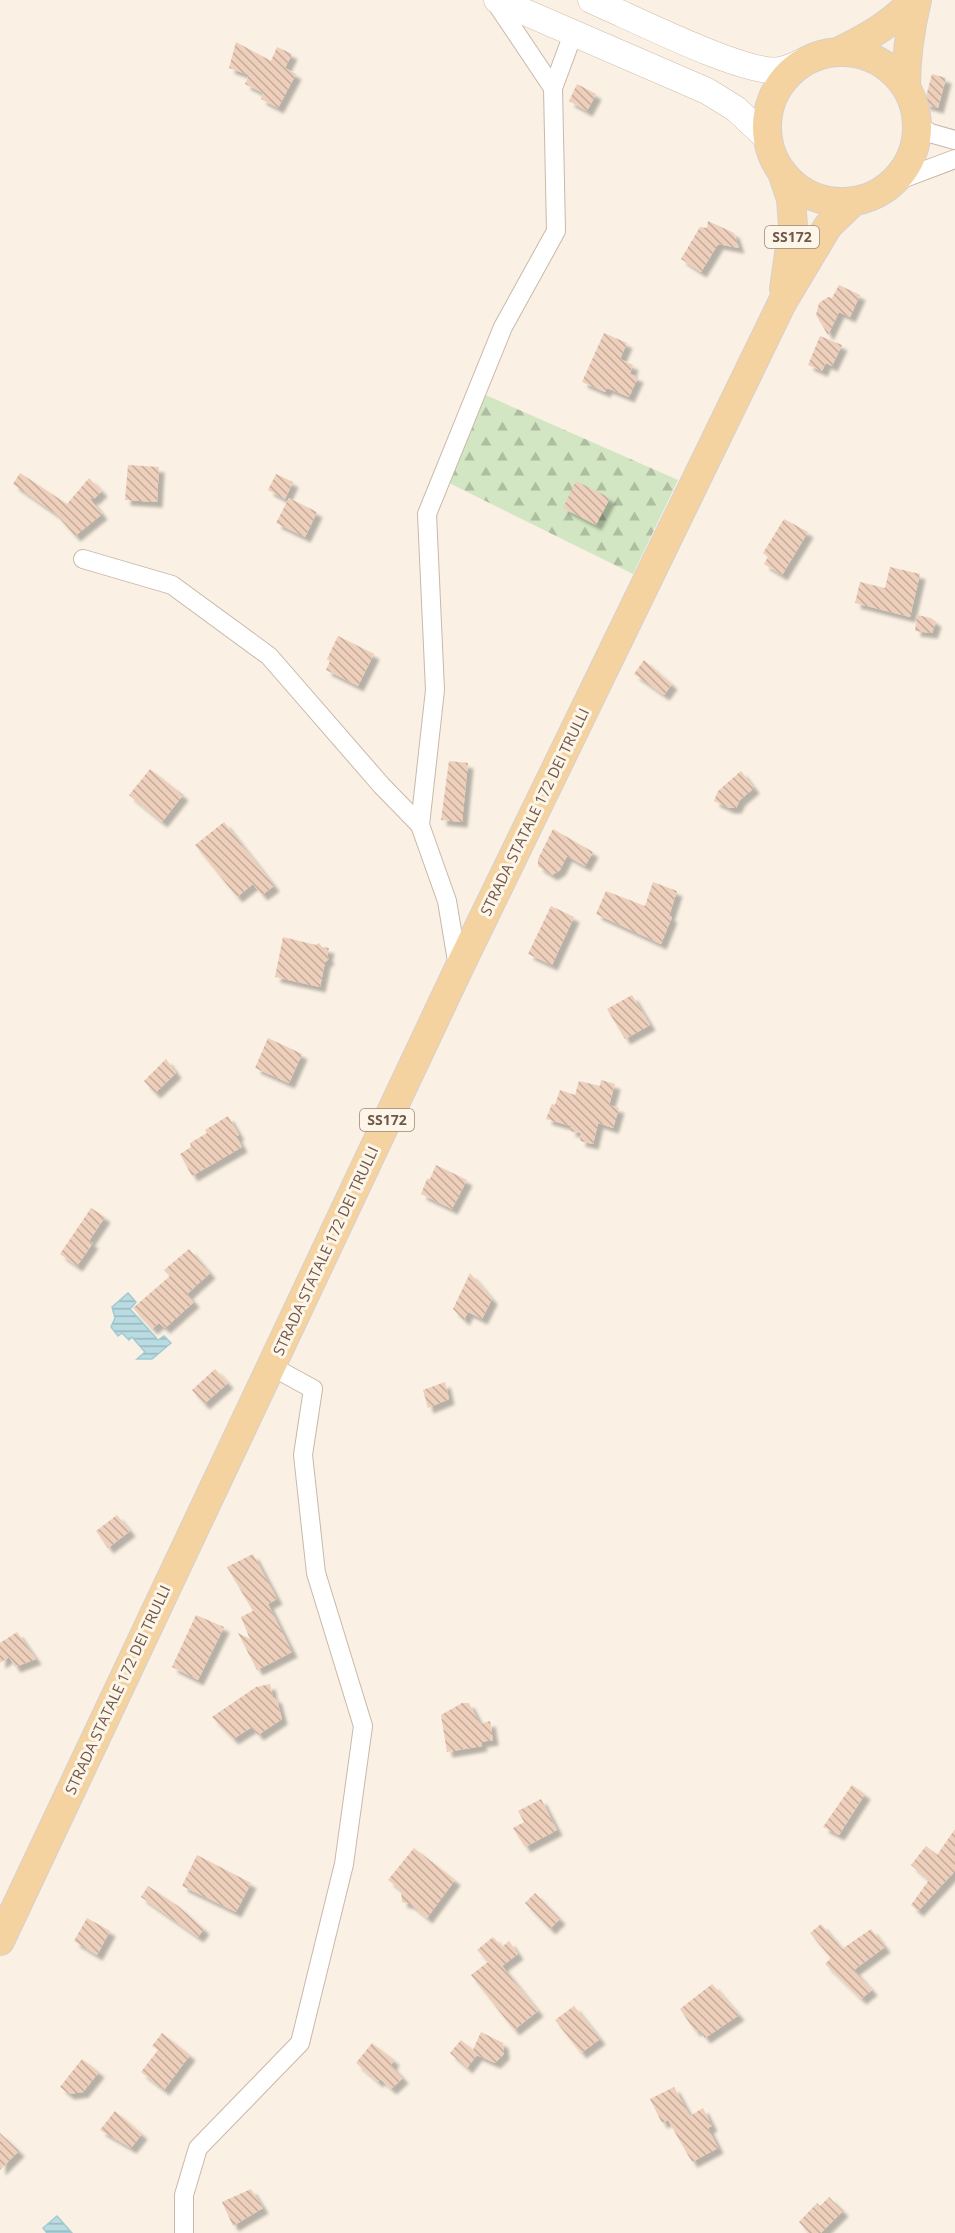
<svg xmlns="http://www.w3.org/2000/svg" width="955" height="2233" font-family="'Open Sans',sans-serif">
<defs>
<pattern id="forest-firs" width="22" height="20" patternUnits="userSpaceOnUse" patternTransform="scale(1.5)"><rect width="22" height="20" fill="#d2e6c3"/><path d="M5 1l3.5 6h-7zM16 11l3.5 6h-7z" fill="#afbda0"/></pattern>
<pattern id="water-rules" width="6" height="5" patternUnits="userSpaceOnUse" patternTransform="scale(1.5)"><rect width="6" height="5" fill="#b9dce2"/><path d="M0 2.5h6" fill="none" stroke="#9bb5b9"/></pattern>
<pattern id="building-back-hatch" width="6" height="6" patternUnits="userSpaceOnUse" patternTransform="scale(1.5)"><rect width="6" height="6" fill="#edcfbc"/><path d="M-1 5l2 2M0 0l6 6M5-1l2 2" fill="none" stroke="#c4ab9b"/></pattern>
<filter id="shadow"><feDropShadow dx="5.5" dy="5.5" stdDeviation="1.5" flood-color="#0004"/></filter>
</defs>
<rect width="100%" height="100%" fill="#faf0e3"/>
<path fill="url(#forest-firs)" d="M472,389l206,91 -45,94 -196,-97z"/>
<g fill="url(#water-rules)" stroke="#a0cbd2" stroke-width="1.5">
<path d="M128,1293l8,9 -6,7 28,31 6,-4 7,7 -19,16h-15l8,-7 -13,-15 -3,3 -7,-7 -4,3 -7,-9 4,-9 -3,-11z"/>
<path d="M57,2216l15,17h-25l-4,-5z"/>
</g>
<g fill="url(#building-back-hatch)" filter="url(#shadow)">
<path d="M236,42l35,19 6,-14 15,7 -7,14 11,6 -18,34 -17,-9 2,-6 -18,-9 4,-9 -20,-7z"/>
<path d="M932,74l14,4 -8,30 -14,-4z"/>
<path d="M577,84l19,10 -9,17 -18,-10z"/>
<path d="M708,221l26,12 5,15 -21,-4 -17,28 -20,-13 19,-32 7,1z"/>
<path d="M839,285l21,10 -10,22 -11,-5 -11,23 -12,-20 3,-12 9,-6 4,1z"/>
<path d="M604,333l23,10 -7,16 13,6 -3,9 8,3 -9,20 -22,-9 -2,4 -23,-10z"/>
<path d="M820,336l22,9 -10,21 -6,-3 -4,8 -14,-6z"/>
<path d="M128,465l31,2 -2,35 -32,-2z"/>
<path d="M20,473l47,31 22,-26 13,13 -8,8h-4l12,15 -27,22 -19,-22 -43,-30z"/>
<path d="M276,474l17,8 -8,17 -17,-9z"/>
<path d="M576,481l34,17 -14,27 -33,-17z"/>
<path d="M289,498l28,14 -12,25 -29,-14z"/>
<path d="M784,519l24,13 -26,43 -18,-11 4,-7 -5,-4z"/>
<path d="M890,567l30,7 -10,43 -55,-14 5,-21 25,6z"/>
<path d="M917,615l14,3 5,4 -4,11 -17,-2z"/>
<path d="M338,636l36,18 -16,32 -32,-16 4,-9 -3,-2z"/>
<path d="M644,660l28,24 -8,11 -30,-21z"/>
<path d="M449,761l19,2 -6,59 -21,-2z"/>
<path d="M150,769l33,26 -21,27 -33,-27z"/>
<path d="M741,771l13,17 -14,12 -4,8h-7l-15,-7 4,-10z"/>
<path d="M224,822l50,64 -12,9 -9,-11 -16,13 -42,-52z"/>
<path d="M553,829l40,23 -8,14 -18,-10 -7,14 -8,5 -14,-9v-7z"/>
<path d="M653,882l24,9 -8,25 3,1 -11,27 -65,-30 10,-23 39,15z"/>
<path d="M551,906l23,11 -22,48 -24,-11z"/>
<path d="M283,937l33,8 3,-2 3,4 7,1 -2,8 2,3 -4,3 -5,25 -45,-10z"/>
<path d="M632,995l18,30 -25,14 -18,-30z"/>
<path d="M268,1038l34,16 -13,29 -34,-15z"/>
<path d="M166,1059l10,14 -21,20 -11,-12z"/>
<path d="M601,1080l14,4 -6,21 10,3 -6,20 -15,-5 -5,21 -13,-3 1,-8 -11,-2 1,-5 -25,-7 6,-15 3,1 5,-15 15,5 4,-14 21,5z"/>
<path d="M228,1116l11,19 -3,1 6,11 -50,29 -12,-22 11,-7 -1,-4 17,-10 -2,-3z"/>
<path d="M436,1165l31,15 -15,29 -31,-15 6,-15h3z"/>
<path d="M91,1208l14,9 -16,24 4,2 -16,23 -17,-12z"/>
<path d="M189,1249l21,24 -23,21 7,8 -29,26 -6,-5 -7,6 -19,-21 37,-32 -6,-6z"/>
<path d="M470,1273l22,26 -10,20 -14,-7 -4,8 -11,-11z"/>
<path d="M215,1369l13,14 -24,21 -12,-14z"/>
<path d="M445,1382l4,17 -21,9 -5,-18z"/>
<path d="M117,1515l13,16 -22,17 -12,-17z"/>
<path d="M253,1554l24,45 -9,5 24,48 -35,18 -19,-37 12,6 -9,-22 12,-6 -26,-44z"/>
<path d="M196,1615l28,12 -26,53 -26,-13z"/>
<path d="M17,1632l19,27 -21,8 -6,-10 -9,6v-20z"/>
<path d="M270,1684l3,14 3,-1 6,22 -24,16 -6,-8 -19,12 -21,-22 44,-30z"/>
<path d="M462,1703h7l11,21 10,-3 3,19 -12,2 1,4 -35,6 -6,-37z"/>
<path d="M852,1785l13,9 -26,41 -16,-8z"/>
<path d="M541,1799l16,31 -32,17 -12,-19 11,-6 -6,-11z"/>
<path d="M955,1829v42l-37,40 -7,-6 18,-25 -18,-15 15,-19 11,9z"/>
<path d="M414,1848l41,32 -28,38 -17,-14 -8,-2 -1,-12 -13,-10z"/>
<path d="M197,1855l54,28 -15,29 -54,-26z"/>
<path d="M148,1886l30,20 26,23 -6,8 -57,-40z"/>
<path d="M535,1893l25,26 -10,10 -25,-26z"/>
<path d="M87,1918l23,13 -13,24 -23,-14z"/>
<path d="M821,1924l21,25 29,-20 14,18 -31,23 18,20 -11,9 -36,-35 6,-6 -21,-25z"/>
<path d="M493,1937l9,10 7,-6 9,13 -16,12 36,45 -24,19 -43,-55 17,-13 -11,-12z"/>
<path d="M712,1984l27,31 -34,23 -7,-9 -3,2 -15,-22z"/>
<path d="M574,2006l26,33 -19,14 -26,-33z"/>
<path d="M481,2032l22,11 1,11 -9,9 -18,-8 -10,13 -17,-15 11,-13 12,10z"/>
<path d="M162,2033l28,22 -26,35 -23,-18 17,-22 -6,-4z"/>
<path d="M372,2043l22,17 -3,5 12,13 -12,11 -11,-10 -2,3 -22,-19z"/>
<path d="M82,2059l17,13 -16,20 -14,2 -9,-7z"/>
<path d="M674,2087l16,29 13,-8 9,18 -4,2 10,20 -26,14 -24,-42 -6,3 -12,-24z"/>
<path d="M115,2111l27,23 -11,14 -31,-18z"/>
<path d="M0,2133l19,18 -19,19z"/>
<path d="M251,2189l12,19 -30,18 -11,-24z"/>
<path d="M829,2197l14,14 -22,22h-12l-10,-11 18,-19 3,3z"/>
</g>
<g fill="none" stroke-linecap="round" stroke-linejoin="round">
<g stroke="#c9b8aa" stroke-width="20">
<g id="minor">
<path d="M494,0l59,88"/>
<path d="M917,124l13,9 25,7"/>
<path d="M894,182l61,-23"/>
<path d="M83,559l89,26 97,71 113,130 38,39"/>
<path d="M458,967l-11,-66 -27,-76 15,-135 -8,-176 76,-187 53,-96 -3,-143 20,-54"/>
<path d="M184,2233v-38l14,-47 102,-105 44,-179 19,-138 -47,-153 -13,-118 10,-66 -42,-23"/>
</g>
</g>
<g stroke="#cfbaab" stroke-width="27">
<g id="secondary">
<path d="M497,0l210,91 29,18 32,30"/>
<path d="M591,0c38,16 155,76 189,70 8,-1 15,-5 22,-8"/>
</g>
</g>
<g stroke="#d7d0cd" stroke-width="30">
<g id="primary">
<path d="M840,51c26,-13 54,-28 73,-51"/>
<circle cx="842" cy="127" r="75"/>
<path d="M906,87c0,-30 4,-58 11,-87"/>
<path d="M782,172l9,27 2,27 -9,63"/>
<path d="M0,1941l459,-973 323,-665 46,-77 26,-25"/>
</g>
</g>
<use href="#minor" stroke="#fff" stroke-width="18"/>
<use href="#secondary" stroke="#fff" stroke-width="26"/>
<use href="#primary" stroke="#f4d3a0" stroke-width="28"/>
</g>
<g text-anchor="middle" stroke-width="6" stroke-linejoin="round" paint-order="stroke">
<g fill="#fdf5e8" stroke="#9a867a" stroke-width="1.5">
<rect x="765" y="226" width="54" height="22" rx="4.5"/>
<rect x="360" y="1109" width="54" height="22" rx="4.5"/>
</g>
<g font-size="14" font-weight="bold" fill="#6f574b">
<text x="792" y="242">SS172</text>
<text x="387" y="1125">SS172</text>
</g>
<g font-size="15" fill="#6f574b" stroke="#fdf5e8">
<text transform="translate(535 812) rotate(-64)" y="5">STRADA STATALE 172 DEI TRULLI</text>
<text transform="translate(326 1251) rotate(-65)" y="5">STRADA STATALE 172 DEI TRULLI</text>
<text transform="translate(118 1690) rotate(-65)" y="5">STRADA STATALE 172 DEI TRULLI</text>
</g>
</g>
</svg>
